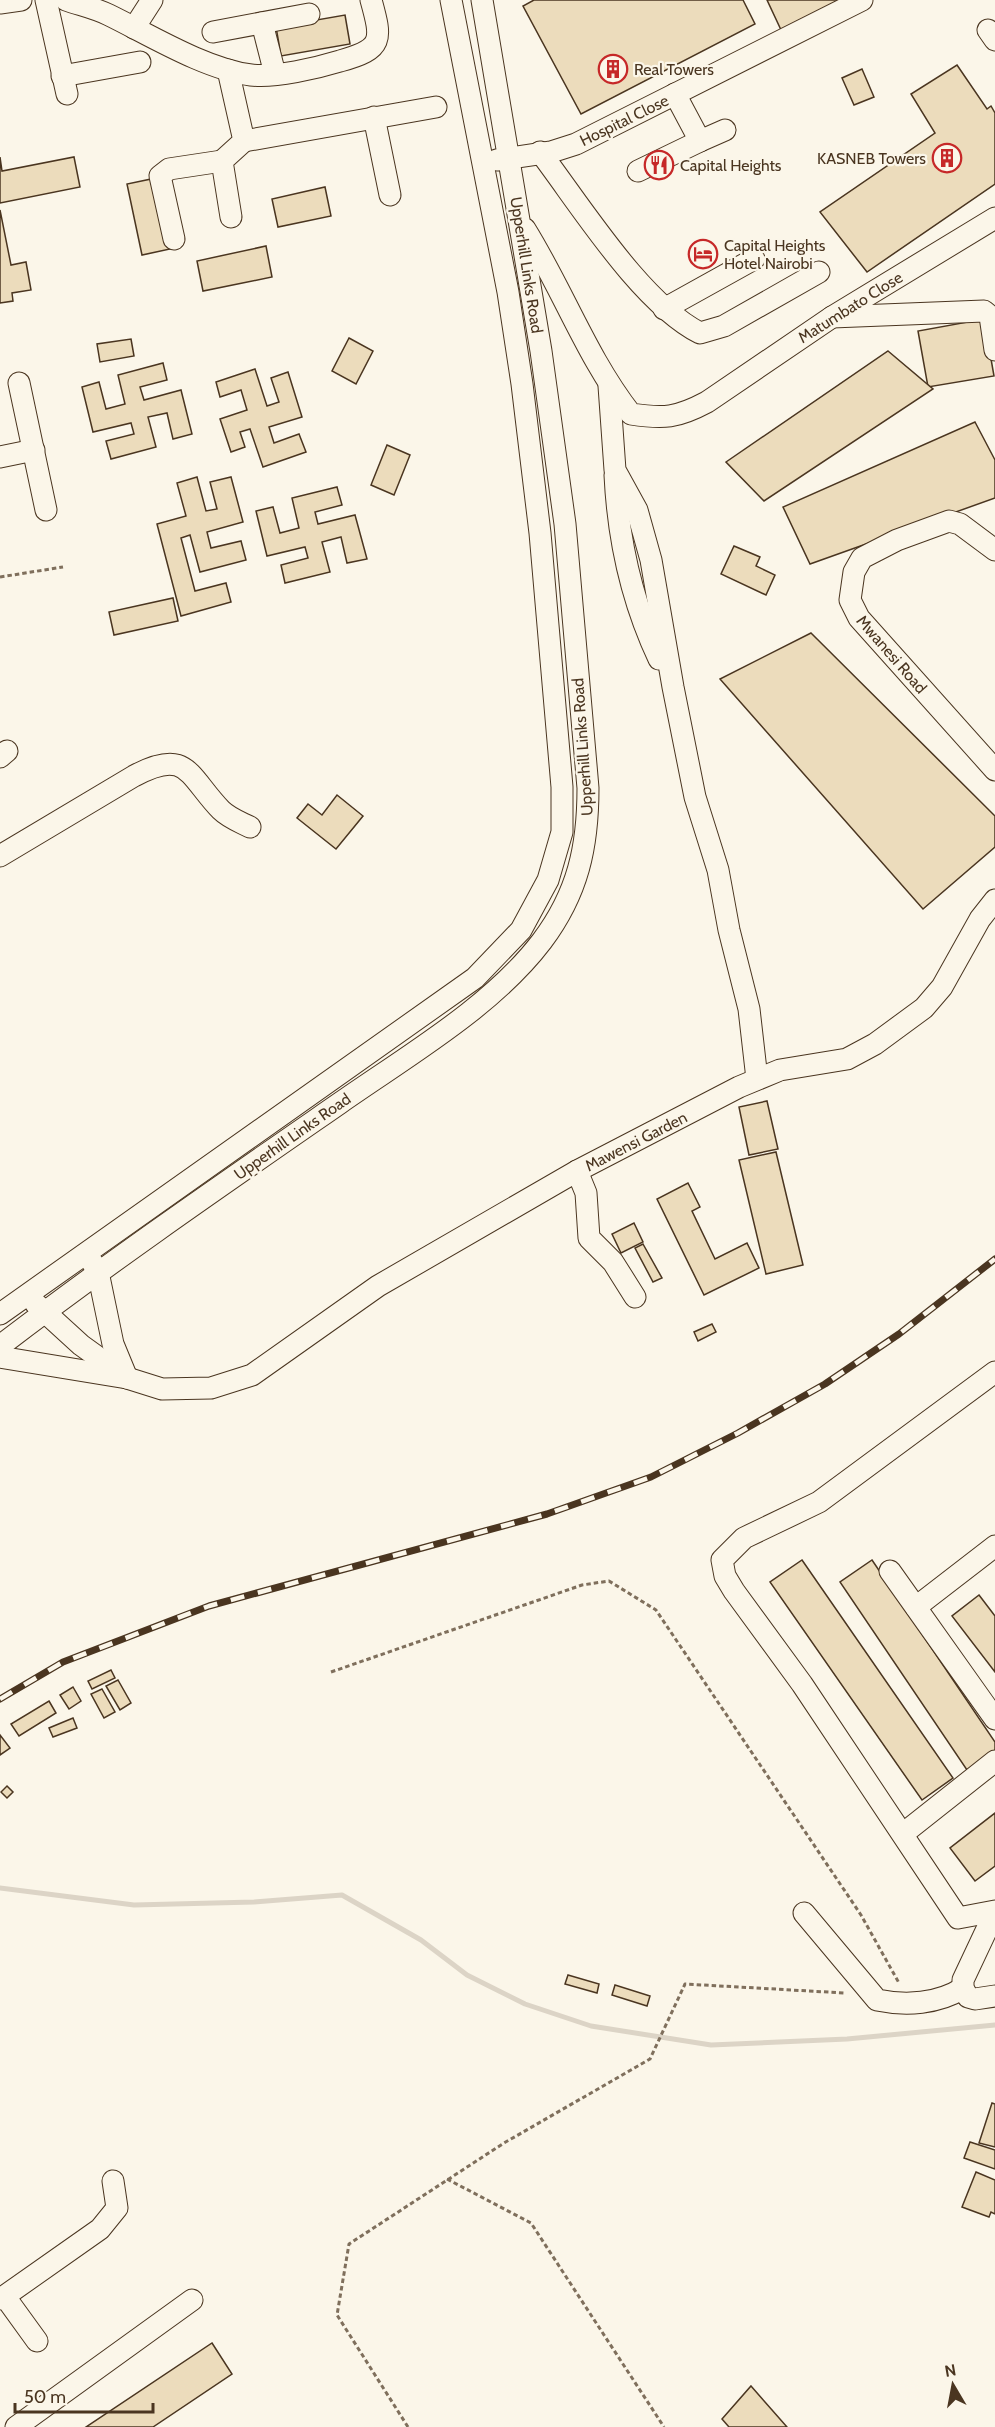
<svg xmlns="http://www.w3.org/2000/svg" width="995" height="2427" font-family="Cabin,sans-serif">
<rect width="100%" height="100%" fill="#fbf6e9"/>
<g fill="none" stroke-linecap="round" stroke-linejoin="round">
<path stroke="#dcd4c6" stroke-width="5" d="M0,1888l134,17 120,-3 88,-7 79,45 46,35 58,29 66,22 120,19 136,-6 148,-14"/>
</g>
<g fill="#ecdcbc" stroke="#4a3520" stroke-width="1.5">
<path d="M534,0h209l12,24 -174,90 -58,-108z"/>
<path d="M767,0h82l-67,32z"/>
<path d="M345,15l5,29 -69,12 -5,-29z"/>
<path d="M957,65l30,44 4,-3 4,7v71l-128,88 -47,-60 115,-79 -24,-39z"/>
<path d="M862,69l12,28 -20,8 -12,-27z"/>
<path d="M0,157l2,14 72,-14 6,30 -80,16z"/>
<path d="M156,178l14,71 -28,6 -15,-71z"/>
<path d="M325,187l6,29 -53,11 -6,-28z"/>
<path d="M0,210l11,55 15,-3 5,28 -19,3 1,8 -13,2z"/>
<path d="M266,246l6,31 -69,14 -6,-30z"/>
<path d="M984,319l10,57 -66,11 -10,-56z"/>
<path d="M349,338l24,13 -17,33 -24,-13z"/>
<path d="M131,339l3,17 -34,6 -3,-18z"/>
<path d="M888,351l45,38 -169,112 -38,-39z"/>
<path d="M163,363l4,17 -27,7 4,13 37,-10 11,44 -19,5 -6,-26 -19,4 8,30 -45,12 -5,-18 28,-7 -3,-11 -38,9 -11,-45 17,-5 7,27 19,-5 -7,-29z"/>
<path d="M255,369l12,37 12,-4 -8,-24 17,-6 14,45 -33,10 5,16 25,-9 7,18 -43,15 -13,-38 -10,3 5,15 -14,5 -11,-33 27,-9 -6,-20 -21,7 -4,-15z"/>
<path d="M975,422l20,38v38l-185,66 -27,-57z"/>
<path d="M387,445l23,10 -16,40 -23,-10z"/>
<path d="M197,477l9,34 11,-2 -7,-27 21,-5 12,45 -36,10 4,16 30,-7 5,19 -46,12 -10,-37 -9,3 14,53 31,-8 5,19 -50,14 -24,-92 29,-8 -9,-33z"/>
<path d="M337,487l5,18 -27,7 3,12 37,-9 12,44 -20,4 -6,-26 -19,5 8,30 -45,11 -4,-18 27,-7 -3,-11 -38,9 -11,-45 17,-4 7,26 19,-5 -7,-30z"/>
<path d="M734,546l26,11 -4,9 19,9 -9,20 -45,-21z"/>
<path d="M173,598l5,23 -64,14 -5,-23z"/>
<path d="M811,633l184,183v31l-72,62 -203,-230z"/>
<path d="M337,795l26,21 -27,33 -39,-31 11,-14 14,11z"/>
<path d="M767,1101l11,48 -29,6 -10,-48z"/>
<path d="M776,1152l27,113 -37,9 -27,-114z"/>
<path d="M688,1183l12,24 -8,4 23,48 32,-16 12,25 -55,27 -47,-96z"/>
<path d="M634,1223l9,19 -22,11 -9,-19z"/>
<path d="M643,1244l19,34 -9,4 -18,-34z"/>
<path d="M712,1324l4,8 -18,9 -4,-9z"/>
<path d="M802,1560l151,218 -31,22 -152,-218z"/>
<path d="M872,1560l123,182v9l-28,19 -127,-188z"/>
<path d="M979,1595l16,21v56l-43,-56z"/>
<path d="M111,1670l4,8 -23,11 -4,-8z"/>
<path d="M118,1680l13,23 -11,7 -14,-24z"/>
<path d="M73,1687l8,14 -12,8 -9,-14z"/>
<path d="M102,1689l13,23 -11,6 -13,-24z"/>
<path d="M49,1701l7,12 -37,23 -8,-12z"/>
<path d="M73,1718l4,10 -24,9 -4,-9z"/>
<path d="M0,1735l10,13 -10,7z"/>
<path d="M7,1786l6,6 -6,6 -6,-6z"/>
<path d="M995,1813v53l-20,15 -25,-33z"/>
<path d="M568,1975l31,9 -2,9 -32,-9z"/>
<path d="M615,1985l35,11 -3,10 -35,-11z"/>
<path d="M992,2103l3,1v43l-16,-4z"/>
<path d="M970,2142l25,8v19l-31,-11z"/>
<path d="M976,2172l19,8v34l-4,-2 -2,5 -27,-10z"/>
<path d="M212,2343l20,31 -79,53h-67z"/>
<path d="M751,2386l36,41h-58l-7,-8z"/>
</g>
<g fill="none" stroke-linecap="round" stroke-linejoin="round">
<g stroke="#4a3520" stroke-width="23">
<g id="minor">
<path d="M46,0l21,94"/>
<path d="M66,0c14,5 29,8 43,15 41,20 96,54 142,60 24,3 66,-7 89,-14 44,-12 42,-21 31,-61"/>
<path d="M0,3l21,-3"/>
<path d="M262,23l13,51"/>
<path d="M134,28l18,-28"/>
<path d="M988,30l7,10"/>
<path d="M213,32l96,-18"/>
<path d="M228,70l16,71 -22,20 9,56"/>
<path d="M62,76l78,-14"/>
<path d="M675,94l25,47 25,-11"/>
<path d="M374,117l16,78"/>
<path d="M244,141l192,-34"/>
<path d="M540,152c41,54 101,151 160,181l24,-7 95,-54"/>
<path d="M497,160l54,-8 25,-8 286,-144"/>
<path d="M638,171l62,-30"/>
<path d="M525,229c38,61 62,129 106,185 33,5 46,4 76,-12l125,-85 163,-99"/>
<path d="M174,239l-14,-63 9,-7 53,-8"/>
<path d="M664,309l90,-50"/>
<path d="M832,317l152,-6 6,5 5,34"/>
<path d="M19,383l27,127"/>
<path d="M609,386l6,84 22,40 14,50 22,127 22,110 23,73 11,60 20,79 8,70"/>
<path d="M0,457l34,-7"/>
<path d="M615,475c3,63 17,127 44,184"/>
<path d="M995,550l-35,-26 -11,-3 -52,19 -35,18 -8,14 -4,28 9,18 136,152"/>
<path d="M0,757l7,-6"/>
<path d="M0,856l134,-80c54,-29 54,0 87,34 8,8 19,12 29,17"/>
<path d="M577,1171l9,22 3,45 24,24 22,35"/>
<path d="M92,1262l6,10 15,72 14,34"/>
<path d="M35,1303l46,42 43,31"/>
<path d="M0,1314l475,-336 46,-48 27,-50 14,-48v-45l-22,-254 -18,-149 -14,-92 -57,-292"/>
<path d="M0,1346c111,-85 226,-164 340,-243 67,-47 152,-96 202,-162 36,-48 46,-94 46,-153l-23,-264 -24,-173 -59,-351"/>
<path d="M0,1357l127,21 35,11 49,-1 41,-13 126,-89 199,-115 162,-84 41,-17 67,-11 28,-15 49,-36 18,-21 38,-68 15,-19"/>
<path d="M995,1372l-176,130 -75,36 -22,22 3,16 9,15 68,93 156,234 37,-7"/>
<path d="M890,1571l105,148"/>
<path d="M916,1607l79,-61"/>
<path d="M904,1833l91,-72"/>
<path d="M995,1912l-32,68v8l5,9 7,2 20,-3"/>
<path d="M804,1913l73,87c29,6 61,4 86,-12"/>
<path d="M0,2298l8,3 29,40"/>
<path d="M2,2298l98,-69 17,-21 -4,-27"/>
<path d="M16,2427l176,-127"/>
</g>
</g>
<g stroke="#7f6f5c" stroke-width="3" stroke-dasharray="4.5 3" stroke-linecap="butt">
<path d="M0,577l63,-10"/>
<path d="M331,1672l251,-87 27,-4 47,29 205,305 38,68"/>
<path d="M447,2179l84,44 133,204"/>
<path d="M408,2427l-71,-112 12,-71 155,-101 146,-84 35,-75 160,9"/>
</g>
<use href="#minor" stroke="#fbf6e9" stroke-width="21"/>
<g stroke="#4a3520" stroke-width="7">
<path id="rail" d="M0,1699l63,-37 146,-56 338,-92 104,-37 87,-44 87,-49 74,-50 96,-75"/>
</g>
<use href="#rail" stroke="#fbf6e9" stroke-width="4.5" stroke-dasharray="14" stroke-linecap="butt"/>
</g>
<defs>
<g id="building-ring" transform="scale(1.5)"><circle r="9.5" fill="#fbf6e9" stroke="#c62828" stroke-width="1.5"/><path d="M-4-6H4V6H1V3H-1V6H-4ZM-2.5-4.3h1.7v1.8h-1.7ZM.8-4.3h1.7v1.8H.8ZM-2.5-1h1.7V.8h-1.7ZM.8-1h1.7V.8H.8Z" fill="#c62828"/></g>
<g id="restaurant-ring" transform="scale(1.5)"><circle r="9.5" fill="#fbf6e9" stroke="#c62828" stroke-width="1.5"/><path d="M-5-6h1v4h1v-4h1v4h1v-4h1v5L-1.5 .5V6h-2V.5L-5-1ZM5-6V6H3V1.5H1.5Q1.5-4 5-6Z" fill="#c62828"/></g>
<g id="hotel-ring" transform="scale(1.5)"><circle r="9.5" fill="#fbf6e9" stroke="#c62828" stroke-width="1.5"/><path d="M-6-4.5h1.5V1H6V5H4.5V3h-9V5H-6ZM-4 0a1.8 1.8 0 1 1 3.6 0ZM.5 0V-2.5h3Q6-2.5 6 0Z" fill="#c62828"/></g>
</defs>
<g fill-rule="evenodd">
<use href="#building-ring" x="613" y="69"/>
<use href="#building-ring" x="947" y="158"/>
<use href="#restaurant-ring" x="659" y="165"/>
<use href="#hotel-ring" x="703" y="254"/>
</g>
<g text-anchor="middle" stroke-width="4.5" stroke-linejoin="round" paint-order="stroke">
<g font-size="16" fill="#4a3520" stroke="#fbf6e9" text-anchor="start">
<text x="634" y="75">Real Towers</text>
<text x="926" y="164" text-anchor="end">KASNEB Towers</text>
<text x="680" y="171">Capital Heights</text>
<text x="724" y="251">Capital Heights<tspan x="724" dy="18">Hotel Nairobi</tspan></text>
</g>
<g font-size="16" fill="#4a3520" stroke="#fbf6e9">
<text transform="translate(624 120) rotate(-26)" y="6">Hospital Close</text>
<text transform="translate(527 265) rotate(81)" y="6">Upperhill Links Road</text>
<text transform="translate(850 307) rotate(-32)" y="6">Matumbato Close</text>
<text transform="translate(892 654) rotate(49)" y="6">Mwanesi Road</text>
<text transform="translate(582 747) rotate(-94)" y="6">Upperhill Links Road</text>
<text transform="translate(292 1136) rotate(-35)" y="6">Upperhill Links Road</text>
<text transform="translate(636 1141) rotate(-27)" y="6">Mawensi Garden</text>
</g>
</g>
<g transform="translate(953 2385) rotate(350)" stroke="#fbf6e9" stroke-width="4.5" paint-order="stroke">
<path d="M0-4.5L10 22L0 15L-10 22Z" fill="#4a3520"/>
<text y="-9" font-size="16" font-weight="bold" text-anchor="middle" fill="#4a3520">N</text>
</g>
<path d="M15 2403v9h138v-9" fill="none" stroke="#4a3520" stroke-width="3"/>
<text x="24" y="2403" font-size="18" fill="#4a3520" stroke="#fbf6e9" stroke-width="4.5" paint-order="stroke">50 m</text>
</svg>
